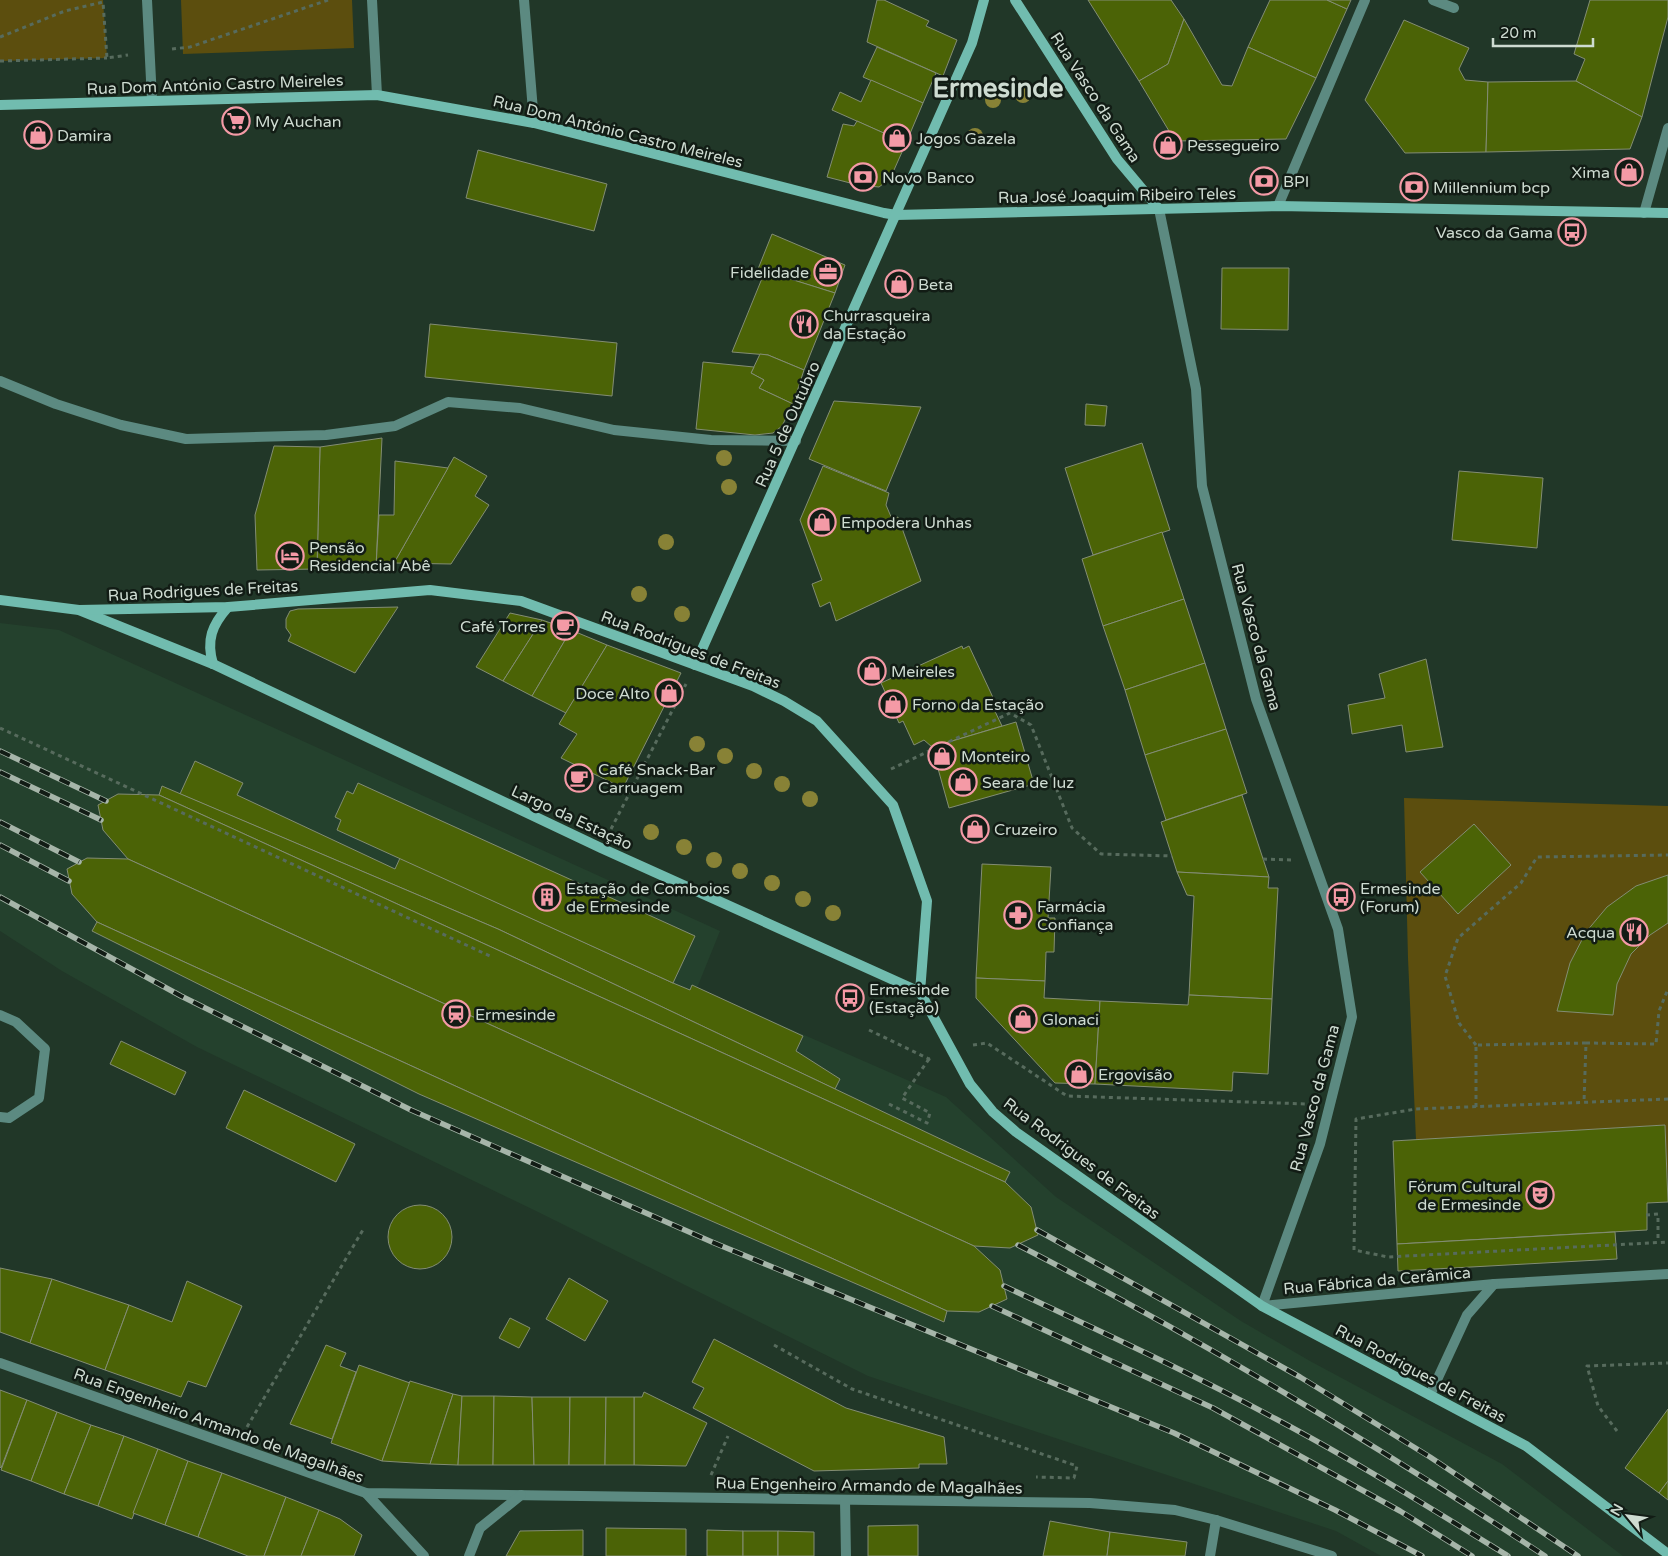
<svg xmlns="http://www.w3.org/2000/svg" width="1668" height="1556" font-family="'Varela Round',sans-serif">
<rect width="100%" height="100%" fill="#213728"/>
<path fill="#24412d" d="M0,623l59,7 661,301 -23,57 249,109 110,100 185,124 69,40 192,103 121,92h-242l-45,-25 -468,-155 -334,-166 -337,-163 -135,-76 -62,-40z"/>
<g fill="#5c4e0e">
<path d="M0,0h103l4,58 -107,3z"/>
<path d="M181,0h171l2,48 -171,6z"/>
<path d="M1404,798l264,8v381l-3,-62 -249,15 -8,-182z"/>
</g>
<g fill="#4b6306" stroke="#838d74">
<path d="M877,0h7l45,21 -3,5 31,14 -14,36 -76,-34z"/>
<path d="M1088,0h83l13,19 -16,45 -29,17z"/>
<path d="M1270,0h57l20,9 -31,69 -68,-31z"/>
<path d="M1327,0h24l-4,9z"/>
<path d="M1590,0h78v17l-26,100 -66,-36 9,-22 -11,-5z"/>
<path d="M1184,19l38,66 10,1 16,-39 68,31 -30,61 -111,2 -36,-60 29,-17z"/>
<path d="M1404,20l65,28 -10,21 6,11 23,2 -2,70 -81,1 -40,-53z"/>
<path d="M877,47l59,26 -13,30 -60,-26z"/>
<path d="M871,80l52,23 -17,40 -74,-33 8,-18 21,10z"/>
<path d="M1576,81l66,36 -12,32 -144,3 2,-70z"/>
<path d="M857,121l49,22 -12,27 -7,11 -8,6 -21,-2 -31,-8 16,-53 11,2z"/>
<path d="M478,150l129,34 -13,47 -128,-33z"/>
<path d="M772,234l73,31 -10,28 -77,-24z"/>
<path d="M1222,268h67l-1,62 -67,-1z"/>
<path d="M765,271l70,22 -31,77 -36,-15 -36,-3z"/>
<path d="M430,324l187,19 -5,53 -187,-19z"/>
<path d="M760,354l8,1 36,15 -11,34 -34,-16 5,-8 -13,-7z"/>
<path d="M703,362l51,5 -3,6 13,7 -5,8 34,16 -11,22 -9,7 -18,2 -59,-6z"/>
<path d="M834,401l87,6 -35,84 -77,-32z"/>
<path d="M1086,404l21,2 -2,20 -20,-1z"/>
<path d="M382,438l-6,129 -59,2 3,-122z"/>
<path d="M1142,443l28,87 -77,25 -28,-87z"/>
<path d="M274,446l46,1 -3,122 -60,1 -2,-55z"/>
<path d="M454,457l33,19 -12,20 14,9 -38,59 -57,-1z"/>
<path d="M395,461l53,7 -54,95 -18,4 3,-52h15z"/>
<path d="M823,466l66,27 -3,12 6,14 6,-2 23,64 -85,40 -6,-19 -10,5 -8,-23 10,-4 -22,-60z"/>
<path d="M1459,471l84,7 -6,70 -85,-8z"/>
<path d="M1162,532l22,67 -81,27 -21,-67z"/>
<path d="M1184,599l21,64 -80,27 -22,-64z"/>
<path d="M398,607l-43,66 -67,-32 3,-6 -5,-7v-9l4,-8 8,-2z"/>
<path d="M510,613l32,7 -39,61 -27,-14z"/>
<path d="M542,620l29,10 -39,66 -29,-15z"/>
<path d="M571,630l36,15 -41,68 -34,-17z"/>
<path d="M607,645l74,28 -58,115 -62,-30 16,-24 -18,-10z"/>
<path d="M962,646l1,3 6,-3 27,58 -4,1 10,21 -70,21 -8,-7 -10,5 -11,-24 -4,2 -18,-40z"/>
<path d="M1426,659l17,88 -37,5 -4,-27 -50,9 -4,-29 37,-7 -6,-24z"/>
<path d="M1205,663l21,66 -81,26 -20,-65z"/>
<path d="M1016,722l18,62 -85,24 -17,-61z"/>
<path d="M1226,729l21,64 -81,27 -21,-65z"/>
<path d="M195,761l48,22 -6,12 158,74 5,-11 273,125 17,7 2,-5 111,51 -7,15 44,28 -5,10 -337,-160 -318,-135z"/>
<path d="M358,783l337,153 -22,47 -336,-153 4,-10 -6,-3 12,-26 6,3z"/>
<path d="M162,786l336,143 512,243 -5,10 -846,-387z"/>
<path d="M118,794l41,1 846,387 26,25 7,28 -28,13 -36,-2 -846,-387 -25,-29 -5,-25z"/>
<path d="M1242,795l27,82 -92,-5 -16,-50z"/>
<path d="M1474,824l37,41 -53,49 -38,-42z"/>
<path d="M87,858l41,1 846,387 26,24 7,29 -28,13 -32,-1 -850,-389 -25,-28 -5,-25z"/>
<path d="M982,864l69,3 -3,51h7l-1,34h-8l-1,29 -69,-3z"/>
<path d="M1177,872l92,5 -1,11h10l-6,111 -83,-4 5,-99 -7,-1z"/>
<path d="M1668,875v48l-18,12 -19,19 -14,30 -4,31 -56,-4 13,-48 16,-31 21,-25 29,-21z"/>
<path d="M97,922l850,389 -3,11 -525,-228 -327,-163z"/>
<path d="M976,978l69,3 -1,17 56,3 -5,83 -40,-1 -79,-85z"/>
<path d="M1189,995l83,4 -4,75 -35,-2 -1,19 -137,-7 5,-83 88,4z"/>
<path d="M121,1041l65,31 -11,23 -65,-31z"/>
<path d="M244,1090l111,54 -19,38 -110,-54z"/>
<path d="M1665,1125l3,77 -21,1v27l-250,14 -4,-103z"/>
<circle cx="420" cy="1237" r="32"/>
<path d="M1615,1232l2,27 -219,12 -1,-27z"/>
<path d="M0,1268l52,11 -22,64 -30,-11z"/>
<path d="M569,1278l39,23 -23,40 -39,-22z"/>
<path d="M52,1279l77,26 -24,65 -75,-27z"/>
<path d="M187,1281l55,25 -36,81 -18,-6 -7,16 -76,-27 24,-65 43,17z"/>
<path d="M510,1318l20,10 -11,20 -20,-10z"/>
<path d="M714,1339l132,69 98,29 3,27h-28v4l-105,3 -121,-63 11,-20 -12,-6z"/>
<path d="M326,1345l20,8 -6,13 16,6 -24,67 -42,-15z"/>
<path d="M359,1365l51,18 -28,78 -51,-18z"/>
<path d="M410,1381l43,13 -23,70 -48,-3z"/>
<path d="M0,1390l27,10 -26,68 -1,-1z"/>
<path d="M644,1392l63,31 -21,43 -52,-1v-68h8z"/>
<path d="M453,1394l9,2v2l-4,67 -28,-1z"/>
<path d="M462,1396h32l-1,69h-35z"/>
<path d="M494,1396l38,1 2,68h-41z"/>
<path d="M532,1397h38l-1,68h-35z"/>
<path d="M570,1397h36l-1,68h-36z"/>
<path d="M606,1397h28v68h-29z"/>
<path d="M27,1400l30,12 -26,69 -30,-11z"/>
<path d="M1668,1409v72l-9,12 -34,-25z"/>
<path d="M57,1412l34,13 -27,69 -33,-13z"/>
<path d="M91,1425l33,11 -26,70 -34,-12z"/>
<path d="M124,1436l34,13 -26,70 -34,-13z"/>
<path d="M158,1449l30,12 -23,64 -32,-12z"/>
<path d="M188,1461l34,12 -24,64 -33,-12z"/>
<path d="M222,1473l64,24 -22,59h-16l-50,-19z"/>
<path d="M1668,1481v19l-9,-7z"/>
<path d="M286,1497l33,13 -18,46h-37z"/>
<path d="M319,1510l21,9 22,16 -8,21h-53z"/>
<path d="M1050,1521l60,11 -3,24h-64z"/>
<path d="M918,1525v31h-50v-30z"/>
<path d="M606,1528l80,1v27h-80z"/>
<path d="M583,1530v26h-77l14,-25z"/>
<path d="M707,1530l36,1v25h-36z"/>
<rect x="743" y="1531" width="35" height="25"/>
<path d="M778,1531l36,1v24h-36z"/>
<path d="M1110,1532l77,10 -2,14h-78z"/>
</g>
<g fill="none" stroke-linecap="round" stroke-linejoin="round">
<g stroke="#576b5d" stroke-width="3" stroke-dasharray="4 4" stroke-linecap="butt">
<path d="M0,37l65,-26 38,-9 4,56 21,-3"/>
<path d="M172,49l18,-2 138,-47"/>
<path d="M0,61l107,-3"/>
<path d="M0,728l492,229"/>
<path d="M891,769l119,-56 21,12 41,103 29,26 71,2"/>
<path d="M611,829l75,-145"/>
<path d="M1263,859l28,1"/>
<path d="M869,1030l60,29 3,-1"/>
<path d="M1586,1043l70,1 3,-33 9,-22"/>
<path d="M973,1045l14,-2 80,53 241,8"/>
<path d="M1476,1045l-17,-22 -14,-47 13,-38 63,-55 16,-26 131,-2"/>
<path d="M1668,1099l-252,10 -60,10 -2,131 34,7 280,-15"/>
<path d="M889,1104l38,19 3,-10 -28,-15 27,-39"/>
<path d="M1476,1107v-62l110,-2 -2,59"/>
<path d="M1646,1215l12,-1v28"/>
<path d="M774,1345l78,44 225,77 -3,12 -38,-1"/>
<path d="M247,1427l117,-199"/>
<path d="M1617,1431l-19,-25 -11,-40 81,-3"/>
<path d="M711,1475l17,-39"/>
</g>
<g stroke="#5c8a81" stroke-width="10">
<path d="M147,0l5,100"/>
<path d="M0,1015l16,7 29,27 -6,49 -30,20 -9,-1"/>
</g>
<g stroke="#5c8a81" stroke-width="10">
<path d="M372,0l5,95"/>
<path d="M524,0l10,123"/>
<path d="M1433,0l21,8"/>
<path d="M1278,206l87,-206"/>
<path d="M1159,209l37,180 6,97 54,213 82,230 14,88 -32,127 -58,162 232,-22 174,-10"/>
<path d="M1644,213l24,-85"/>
<path d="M0,381l56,23 65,21 65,14 140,-4 69,-9 53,-24 72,6 94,22 97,10 85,1"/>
<path d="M0,1363l366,130 724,10 85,7 41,10 116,36"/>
<path d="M1430,1395l37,-80 27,-31"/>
<path d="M366,1493l58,63"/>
<path d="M845,1500l1,56"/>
<path d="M469,1556l11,-28 41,-33"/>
<path d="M1210,1556l6,-36"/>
</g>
<g stroke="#71bcaf" stroke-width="10">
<path d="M1015,0l102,159 42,50"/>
<path d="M0,105l377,-10 157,28 350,90 12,2 382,-9 390,7"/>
<path d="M0,600l79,10 134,54 388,184 319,144"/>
<path d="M79,610l149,-3 202,-17 91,11 232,85 31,15 33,20 76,84 34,96 -7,91 50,92 23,28 23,20 246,174 264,140 142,108"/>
<path d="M213,664c-7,-24 -1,-39 15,-57"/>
<path d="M695,665l277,-622 12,-43"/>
</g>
<g stroke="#a6b5a9" stroke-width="5.5">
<g id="rail">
<path d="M0,751l106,50"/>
<path d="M0,772l101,48"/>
<path d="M0,822l79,40"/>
<path d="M0,845l69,36"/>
<path d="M0,897l181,99 230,114 301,132 462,191 161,77 87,46"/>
<path d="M1037,1230l263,147 130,80 148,99"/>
<path d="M1018,1245c181,93 357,199 527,311"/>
<path d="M1004,1286c91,43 183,85 272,133 79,42 156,90 232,137"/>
<path d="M992,1306l221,102 187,103 72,45"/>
</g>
</g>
<use href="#rail" stroke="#121c15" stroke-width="4" stroke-dasharray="11" stroke-linecap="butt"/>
</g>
<g fill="#888236">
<circle cx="1023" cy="95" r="8"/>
<circle cx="993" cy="100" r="8"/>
<circle cx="975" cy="136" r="8"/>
<circle cx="724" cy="458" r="8"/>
<circle cx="729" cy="487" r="8"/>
<circle cx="666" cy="542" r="8"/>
<circle cx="639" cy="594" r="8"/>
<circle cx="682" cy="614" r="8"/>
<circle cx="697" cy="744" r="8"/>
<circle cx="725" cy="756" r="8"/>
<circle cx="754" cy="771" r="8"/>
<circle cx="782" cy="784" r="8"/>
<circle cx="810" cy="799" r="8"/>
<circle cx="651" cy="832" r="8"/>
<circle cx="684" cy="847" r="8"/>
<circle cx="714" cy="860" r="8"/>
<circle cx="740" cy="871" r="8"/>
<circle cx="772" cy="883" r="8"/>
<circle cx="803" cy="899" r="8"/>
<circle cx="833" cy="913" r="8"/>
</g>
<defs>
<g id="supermarket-ring" transform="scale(1.4375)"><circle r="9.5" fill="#121c15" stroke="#f49aa6" stroke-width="1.5"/><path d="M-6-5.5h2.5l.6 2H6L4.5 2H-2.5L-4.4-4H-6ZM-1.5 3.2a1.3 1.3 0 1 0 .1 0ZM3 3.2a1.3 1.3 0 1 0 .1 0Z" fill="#f49aa6"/></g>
<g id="shop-ring" transform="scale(1.4375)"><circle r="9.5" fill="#121c15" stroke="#f49aa6" stroke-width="1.5"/><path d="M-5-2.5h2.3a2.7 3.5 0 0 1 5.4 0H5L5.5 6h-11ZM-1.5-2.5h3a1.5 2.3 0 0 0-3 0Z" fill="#f49aa6"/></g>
<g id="bank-ring" transform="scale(1.4375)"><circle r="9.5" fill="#121c15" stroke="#f49aa6" stroke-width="1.5"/><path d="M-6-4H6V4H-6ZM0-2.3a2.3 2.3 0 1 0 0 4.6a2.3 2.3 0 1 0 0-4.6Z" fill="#f49aa6"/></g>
<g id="bus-ring" transform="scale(1.4375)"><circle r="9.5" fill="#121c15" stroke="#f49aa6" stroke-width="1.5"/><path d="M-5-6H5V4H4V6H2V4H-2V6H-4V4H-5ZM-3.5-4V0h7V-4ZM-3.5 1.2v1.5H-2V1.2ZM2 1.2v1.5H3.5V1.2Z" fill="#f49aa6"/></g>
<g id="office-ring" transform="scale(1.4375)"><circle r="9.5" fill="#121c15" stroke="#f49aa6" stroke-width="1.5"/><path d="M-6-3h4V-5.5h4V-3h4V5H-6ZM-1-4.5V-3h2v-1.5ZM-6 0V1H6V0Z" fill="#f49aa6"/></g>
<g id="restaurant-ring" transform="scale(1.4375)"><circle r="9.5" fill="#121c15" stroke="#f49aa6" stroke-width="1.5"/><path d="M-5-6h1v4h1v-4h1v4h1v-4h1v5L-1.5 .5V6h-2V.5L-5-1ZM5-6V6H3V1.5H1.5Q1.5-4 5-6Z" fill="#f49aa6"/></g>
<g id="hotel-ring" transform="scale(1.4375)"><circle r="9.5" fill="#121c15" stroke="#f49aa6" stroke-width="1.5"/><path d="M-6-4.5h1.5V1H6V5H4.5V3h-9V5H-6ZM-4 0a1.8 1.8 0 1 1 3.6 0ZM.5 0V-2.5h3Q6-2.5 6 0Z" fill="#f49aa6"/></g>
<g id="cafe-ring" transform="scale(1.4375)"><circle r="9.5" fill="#121c15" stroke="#f49aa6" stroke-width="1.5"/><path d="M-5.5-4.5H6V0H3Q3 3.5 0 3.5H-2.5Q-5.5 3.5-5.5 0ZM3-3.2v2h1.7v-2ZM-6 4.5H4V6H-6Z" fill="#f49aa6"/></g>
<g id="building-ring" transform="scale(1.4375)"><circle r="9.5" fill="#121c15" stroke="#f49aa6" stroke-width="1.5"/><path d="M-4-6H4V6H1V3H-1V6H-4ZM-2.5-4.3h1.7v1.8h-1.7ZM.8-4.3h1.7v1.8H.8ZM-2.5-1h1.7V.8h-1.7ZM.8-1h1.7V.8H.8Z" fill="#f49aa6"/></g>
<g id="pharmacy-ring" transform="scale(1.4375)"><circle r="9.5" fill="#121c15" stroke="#f49aa6" stroke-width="1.5"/><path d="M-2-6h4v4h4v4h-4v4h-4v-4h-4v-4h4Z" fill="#f49aa6"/></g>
<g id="station-ring" transform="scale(1.4375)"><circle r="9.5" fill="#121c15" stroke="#f49aa6" stroke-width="1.5"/><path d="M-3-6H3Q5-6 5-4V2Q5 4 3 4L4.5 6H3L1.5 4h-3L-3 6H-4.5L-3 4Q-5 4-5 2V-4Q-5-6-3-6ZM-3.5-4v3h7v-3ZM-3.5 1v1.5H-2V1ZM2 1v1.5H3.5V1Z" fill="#f49aa6"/></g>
<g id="theatre-ring" transform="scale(1.4375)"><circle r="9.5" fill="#121c15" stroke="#f49aa6" stroke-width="1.5"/><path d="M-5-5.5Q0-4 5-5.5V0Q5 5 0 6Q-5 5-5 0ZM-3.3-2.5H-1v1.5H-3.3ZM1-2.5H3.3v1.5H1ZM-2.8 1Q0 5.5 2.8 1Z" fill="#f49aa6"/></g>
</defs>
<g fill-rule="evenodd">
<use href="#supermarket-ring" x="236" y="121"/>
<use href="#shop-ring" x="38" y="135"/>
<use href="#shop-ring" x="897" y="138"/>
<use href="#shop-ring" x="1168" y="145"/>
<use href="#shop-ring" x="1629" y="172"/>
<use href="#bank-ring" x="863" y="177"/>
<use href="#bank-ring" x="1264" y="181"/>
<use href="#bank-ring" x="1414" y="187"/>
<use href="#bus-ring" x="1572" y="232"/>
<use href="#office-ring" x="828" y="272"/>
<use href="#shop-ring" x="899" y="284"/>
<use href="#restaurant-ring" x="804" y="324"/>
<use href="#shop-ring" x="822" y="522"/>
<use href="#hotel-ring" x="290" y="556"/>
<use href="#cafe-ring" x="565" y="626"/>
<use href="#shop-ring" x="872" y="671"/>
<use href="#shop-ring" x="669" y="693"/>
<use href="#shop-ring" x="893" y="704"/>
<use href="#shop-ring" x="942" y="756"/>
<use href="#cafe-ring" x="579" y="778"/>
<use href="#shop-ring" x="963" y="782"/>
<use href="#shop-ring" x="975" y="829"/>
<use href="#building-ring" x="547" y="897"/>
<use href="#bus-ring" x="1341" y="897"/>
<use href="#pharmacy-ring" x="1018" y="915"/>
<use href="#restaurant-ring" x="1634" y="932"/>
<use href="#bus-ring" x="850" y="998"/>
<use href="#station-ring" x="456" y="1014"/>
<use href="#shop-ring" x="1023" y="1019"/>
<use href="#shop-ring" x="1079" y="1074"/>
<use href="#theatre-ring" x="1540" y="1195"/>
</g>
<g text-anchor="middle" stroke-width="5" stroke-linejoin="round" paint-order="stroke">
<g font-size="16" fill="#cedbd1" stroke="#121c15">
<text transform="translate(215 84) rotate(-2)" y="6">Rua Dom António Castro Meireles</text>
<text transform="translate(1096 97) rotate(57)" y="6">Rua Vasco da Gama</text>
<text transform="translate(618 131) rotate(14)" y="6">Rua Dom António Castro Meireles</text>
<text transform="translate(1117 195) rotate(-1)" y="6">Rua José Joaquim Ribeiro Teles</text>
<text transform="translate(787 424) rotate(-66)" y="6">Rua 5 de Outubro</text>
<text transform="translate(203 590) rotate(-3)" y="6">Rua Rodrigues de Freitas</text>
<text transform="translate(1257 637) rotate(75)" y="6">Rua Vasco da Gama</text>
<text transform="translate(691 649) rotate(21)" y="6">Rua Rodrigues de Freitas</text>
<text transform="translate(572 817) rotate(25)" y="6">Largo da Estação</text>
<text transform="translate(1314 1098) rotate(-75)" y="6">Rua Vasco da Gama</text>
<text transform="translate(1082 1158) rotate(37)" y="6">Rua Rodrigues de Freitas</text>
<text transform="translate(1377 1280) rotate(-5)" y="6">Rua Fábrica da Cerâmica</text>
<text transform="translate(1421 1373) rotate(28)" y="6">Rua Rodrigues de Freitas</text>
<text transform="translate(219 1425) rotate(20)" y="6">Rua Engenheiro Armando de Magalhães</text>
<text transform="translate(869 1485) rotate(1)" y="6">Rua Engenheiro Armando de Magalhães</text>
</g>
<g font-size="16" fill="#cedbd1" stroke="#121c15" text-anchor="start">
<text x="255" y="127">My Auchan</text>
<text x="57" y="141">Damira</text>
<text x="916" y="144">Jogos Gazela</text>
<text x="1187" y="151">Pessegueiro</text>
<text x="1610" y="178" text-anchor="end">Xima</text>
<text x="882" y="183">Novo Banco</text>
<text x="1283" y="187">BPI</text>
<text x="1433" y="193">Millennium bcp</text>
<text x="1553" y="238" text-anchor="end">Vasco da Gama</text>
<text x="809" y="278" text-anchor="end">Fidelidade</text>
<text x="918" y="290">Beta</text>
<text x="823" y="321">Churrasqueira<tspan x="823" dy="18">da Estação</tspan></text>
<text x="841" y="528">Empodera Unhas</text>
<text x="309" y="553">Pensão<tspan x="309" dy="18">Residencial Abê</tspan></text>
<text x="546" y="632" text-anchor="end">Café Torres</text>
<text x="891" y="677">Meireles</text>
<text x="650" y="699" text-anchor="end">Doce Alto</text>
<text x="912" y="710">Forno da Estação</text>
<text x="961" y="762">Monteiro</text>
<text x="598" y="775">Café Snack-Bar<tspan x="598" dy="18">Carruagem</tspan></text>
<text x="982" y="788">Seara de luz</text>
<text x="994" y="835">Cruzeiro</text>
<text x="566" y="894">Estação de Comboios<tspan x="566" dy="18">de Ermesinde</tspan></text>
<text x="1360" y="894">Ermesinde<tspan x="1360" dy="18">(Forum)</tspan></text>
<text x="1037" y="912">Farmácia<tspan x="1037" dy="18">Confiança</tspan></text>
<text x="1615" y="938" text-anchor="end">Acqua</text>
<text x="869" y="995">Ermesinde<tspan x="869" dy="18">(Estação)</tspan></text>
<text x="475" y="1020">Ermesinde</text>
<text x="1042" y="1025">Glonaci</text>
<text x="1098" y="1080">Ergovisão</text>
<text x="1521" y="1192" text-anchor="end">Fórum Cultural<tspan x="1521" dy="18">de Ermesinde</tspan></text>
</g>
<g font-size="26" font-weight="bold" fill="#cedbd1" stroke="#121c15">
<text x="998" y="97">Ermesinde</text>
</g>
</g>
<g transform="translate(1628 1516) rotate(299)" stroke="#121c15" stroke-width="4" paint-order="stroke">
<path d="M0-4L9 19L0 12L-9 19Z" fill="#cedbd1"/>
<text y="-8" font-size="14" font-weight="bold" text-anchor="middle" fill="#cedbd1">N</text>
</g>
<path d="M1493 38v8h100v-8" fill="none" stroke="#cedbd1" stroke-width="2.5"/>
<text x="1500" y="38" font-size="15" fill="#cedbd1" stroke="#121c15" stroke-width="4" paint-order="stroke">20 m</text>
</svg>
